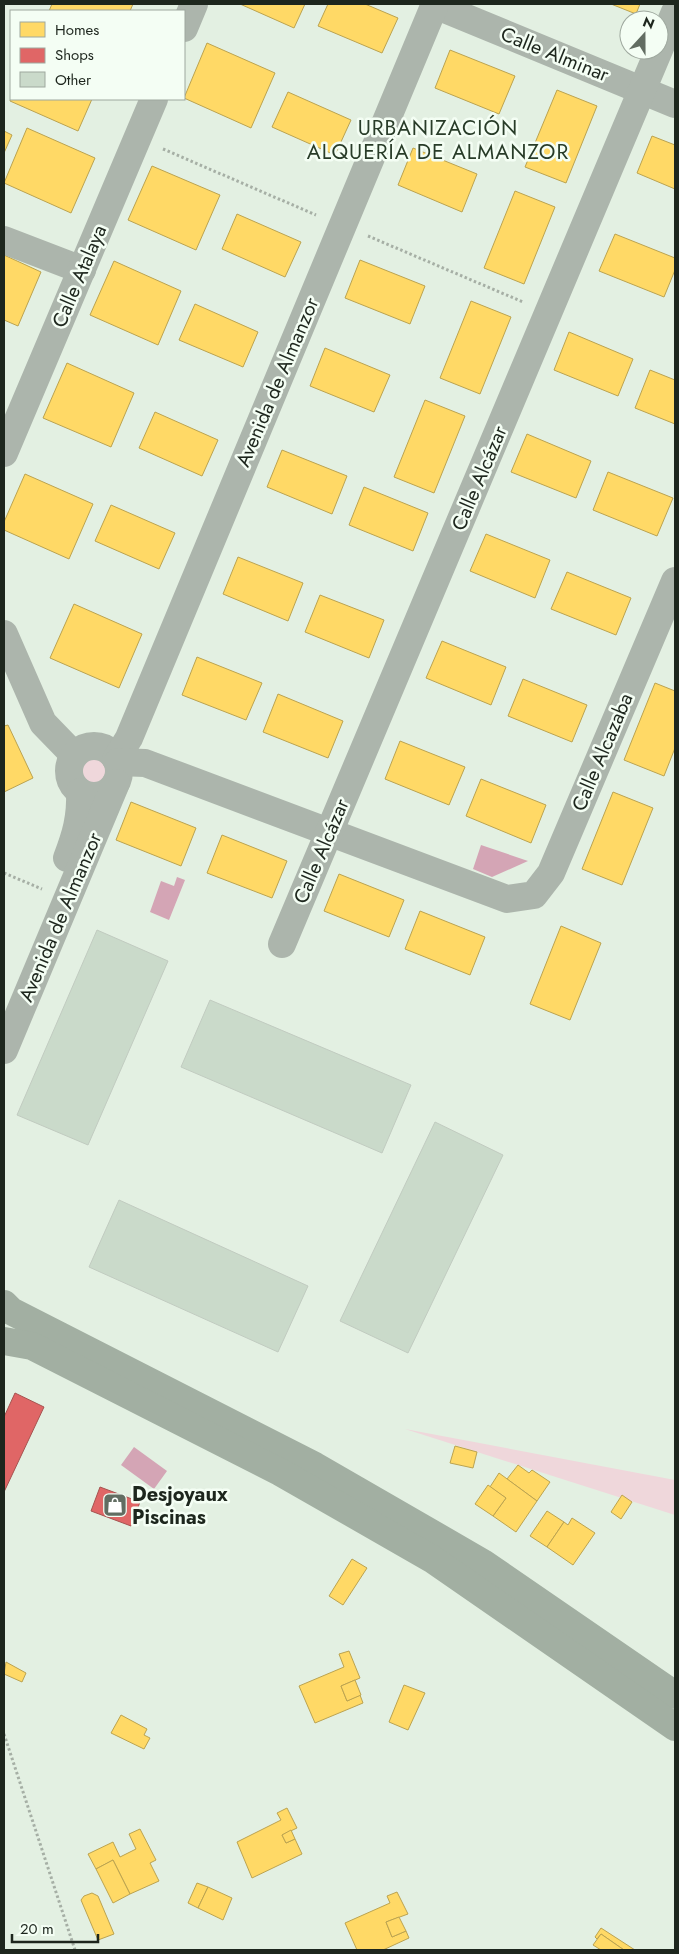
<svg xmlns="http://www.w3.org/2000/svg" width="679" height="1954" font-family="Jost,sans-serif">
<rect width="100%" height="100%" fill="#e3f0e2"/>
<g fill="#efd7db">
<path d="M92,753l12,2 8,9 -11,26c-27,5 -36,-29 -9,-37z"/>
<path d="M405,1429l270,51v35z"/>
</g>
<g fill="#d4a5b5">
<path d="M481,845l47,16 -36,16 -19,-8z"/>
<path d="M177,877l8,3 -16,40 -19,-8 11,-31 13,5z"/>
<path d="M134,1447l33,24 -13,18 -33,-24z"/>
</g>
<g fill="#ffd966" stroke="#bba350">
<path d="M52,4h81l-3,7h-81z"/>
<path d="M240,4h65l-11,24z"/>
<path d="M328,4h37l33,14 -16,35 -64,-27z"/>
<path d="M611,4h29l-4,10z"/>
<path d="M207,43l68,30 -24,55 -67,-30z"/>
<path d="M450,50l65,26 -16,38 -64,-26z"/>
<path d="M557,90l40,16 -31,77 -41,-16z"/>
<path d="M288,92l63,28 -16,35 -63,-28z"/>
<path d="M11,98v1h81l-14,32 -68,-30z"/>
<path d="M27,128l68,30 -24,55 -67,-30z"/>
<path d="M4,131l8,4 -8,18z"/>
<path d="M652,136l23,9v44l-38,-16z"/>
<path d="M413,148l64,26 -15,38 -64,-27z"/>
<path d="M152,166l68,29 -24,55 -68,-30z"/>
<path d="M515,191l40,16 -31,77 -40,-16z"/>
<path d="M237,214l64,28 -16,35 -63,-28z"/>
<path d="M615,234l60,24v12l-11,27 -65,-26z"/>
<path d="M4,255l37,17 -23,54 -14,-6z"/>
<path d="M360,260l65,26 -15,38 -65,-26z"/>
<path d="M114,261l67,30 -23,54 -68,-30z"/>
<path d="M471,301l40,16 -31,77 -40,-16z"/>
<path d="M195,304l63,28 -15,35 -64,-27z"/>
<path d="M569,332l64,27 -15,37 -64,-26z"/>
<path d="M325,348l65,27 -16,37 -64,-26z"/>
<path d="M67,363l67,30 -23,54 -68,-29z"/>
<path d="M650,370l25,10v44l-40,-16z"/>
<path d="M425,400l40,16 -31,77 -40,-16z"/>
<path d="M155,412l63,28 -16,36 -63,-28z"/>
<path d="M527,434l64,27 -15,37 -65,-26z"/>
<path d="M282,450l65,26 -15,38 -65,-27z"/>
<path d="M608,472l65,26 -16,38 -64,-26z"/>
<path d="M25,474l68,30 -24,55 -65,-29v-8z"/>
<path d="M364,487l64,26 -15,38 -64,-26z"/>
<path d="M111,505l64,28 -16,36 -64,-28z"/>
<path d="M486,534l64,26 -15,38 -65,-27z"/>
<path d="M238,557l65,26 -15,38 -65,-27z"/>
<path d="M567,572l64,26 -15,37 -65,-26z"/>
<path d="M320,595l64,25 -15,38 -64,-26z"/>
<path d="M74,604l68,30 -23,54 -69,-30z"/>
<path d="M442,641l64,26 -15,38 -65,-27z"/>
<path d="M197,657l65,26 -16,37 -64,-25z"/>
<path d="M523,679l64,26 -15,37 -64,-26z"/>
<path d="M655,683l20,8v57l-11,28 -40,-16z"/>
<path d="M278,694l65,27 -15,37 -65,-26z"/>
<path d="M8,725l25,53 -29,14v-66z"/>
<path d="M400,741l65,26 -16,38 -64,-26z"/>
<path d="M481,779l65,26 -15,38 -65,-27z"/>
<path d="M613,792l40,16 -31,77 -40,-16z"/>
<path d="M131,802l65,26 -15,38 -65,-26z"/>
<path d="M222,835l65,26 -15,37 -65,-25z"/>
<path d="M339,874l65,26 -15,37 -65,-26z"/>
<path d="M420,911l65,26 -15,38 -65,-26z"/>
<path d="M561,926l40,17 -31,77 -40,-16z"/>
<path d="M455,1446l22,6 -4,16 -23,-5z"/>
<path d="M518,1465l11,8 3,-3 18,12 -13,19 -30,-22z"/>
<path d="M499,1473l38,28 -21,31 -23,-16 13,-18 -16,-11z"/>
<path d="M488,1485l18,13 -13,18 -18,-12z"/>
<path d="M622,1495l10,7 -11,17 -10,-7z"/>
<path d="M547,1511l17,11 -17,25 -17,-11z"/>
<path d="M572,1518l23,15 -22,32 -26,-18 17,-25 4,3z"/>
<path d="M352,1559l15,9 -24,37 -14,-9z"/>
<path d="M349,1651l11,27 -19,8 6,15 13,-6 3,8 -48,20 -16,-37 45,-19 -5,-13z"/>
<path d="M6,1662l20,11 -4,9 -18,-8z"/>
<path d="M355,1680l6,15 -14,6 -6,-15z"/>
<path d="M404,1685l21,8 -17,37 -19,-8z"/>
<path d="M121,1715l26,14 -3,6 6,3 -6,11 -33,-16z"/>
<path d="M287,1808l10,20 -15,7 4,8 9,-4 7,15 -50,24 -15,-36 44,-22 -4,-7z"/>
<path d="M140,1829l16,31 -6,3 9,18 -29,13 -17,-34 -17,9 -8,-15 25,-12 7,15 16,-8 -7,-15z"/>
<path d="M291,1830l4,9 -9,4 -4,-8z"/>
<path d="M113,1860l17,34 -17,9 -17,-34z"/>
<path d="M197,1883l11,4 -10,21 -10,-5z"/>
<path d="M208,1887l24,11 -9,22 -25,-12z"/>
<path d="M397,1892l11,22 -22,8 6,15 14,-6 3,7 -26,12h-26l-12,-27 45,-20 -3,-7z"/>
<path d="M92,1893l6,3 16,38 -16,6 -17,-40 3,-4z"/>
<path d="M399,1917l7,14 -14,6 -6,-15z"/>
<path d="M601,1928l34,22h-11l-23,-16 -4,5 -2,-2z"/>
<path d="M601,1934l23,16h-23l-8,-5z"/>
</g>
<g fill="#e06666" stroke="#a65350">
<path d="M15,1393l29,14 -40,85v-75z"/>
<path d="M100,1487l40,15 -9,24 -40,-15z"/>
</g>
<g fill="#cadaca" stroke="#c1cbc0">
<path d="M97,930l71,31 -80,184 -71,-30z"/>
<path d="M210,1000l201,85 -29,68 -201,-86z"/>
<path d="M435,1122l68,33 -95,198 -68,-32z"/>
<path d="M119,1200l189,86 -30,66 -189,-85z"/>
</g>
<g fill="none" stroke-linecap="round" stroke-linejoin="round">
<g stroke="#a6afa5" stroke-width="3" stroke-dasharray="2.5 2.5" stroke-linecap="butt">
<path d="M163,149l153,66"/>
<path d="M368,236l155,66"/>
<path d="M4,873l38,16"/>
<path d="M4,1734l71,216"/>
</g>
<g stroke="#acb5ac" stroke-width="28">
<path d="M435,5l240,99"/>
<path d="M184,28l10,-24"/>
<path d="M4,240l78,30"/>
<path d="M4,453l150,-354"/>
<path d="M4,634l39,89 31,32"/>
<circle cx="94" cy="771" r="25"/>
<path d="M116,759l13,-21 306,-734"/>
<path d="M118,762l27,1 362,136 27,-4 17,-22 124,-292"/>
<path d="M67,858c9,-23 14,-41 13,-66"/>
<path d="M282,944l393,-932"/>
<path d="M4,1050l112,-267"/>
</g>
<g stroke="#a2afa2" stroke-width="28">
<path d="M4,1304l7,7 304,155 168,97 192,132"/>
<path d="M4,1341l28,5 248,126 152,87 243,168"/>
</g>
</g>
<defs>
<g id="shop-square" transform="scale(1.25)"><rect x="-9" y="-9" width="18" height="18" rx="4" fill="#626d62" stroke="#f4fef4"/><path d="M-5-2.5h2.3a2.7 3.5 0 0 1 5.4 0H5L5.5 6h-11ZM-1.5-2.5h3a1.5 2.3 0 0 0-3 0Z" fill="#fff"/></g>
</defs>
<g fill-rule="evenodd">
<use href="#shop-square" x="115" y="1505"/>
</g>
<g text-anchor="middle" stroke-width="5" stroke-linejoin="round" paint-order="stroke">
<g font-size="20" fill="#1d261d" stroke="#f4fef4">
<text transform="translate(555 54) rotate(22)" y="7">Calle Alminar</text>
<text transform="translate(79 276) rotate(-67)" y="7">Calle Atalaya</text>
<text transform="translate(277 382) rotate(-67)" y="7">Avenida de Almanzor</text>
<text transform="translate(479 478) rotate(-67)" y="7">Calle Alcázar</text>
<text transform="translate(602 752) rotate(-67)" y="7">Calle Alcazaba</text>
<text transform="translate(321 851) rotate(-67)" y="7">Calle Alcázar</text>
<text transform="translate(60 917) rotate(-67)" y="7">Avenida de Almanzor</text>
</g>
<g font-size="20" font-weight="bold" fill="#1d261d" stroke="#f4fef4" text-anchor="start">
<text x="132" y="1501">Desjoyaux<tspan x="132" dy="23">Piscinas</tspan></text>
</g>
<g font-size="21" letter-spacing="1" fill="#283c28" stroke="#f4fef4">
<text x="438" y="135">URBANIZACIÓN<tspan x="438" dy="24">ALQUERÍA DE ALMANZOR</tspan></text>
</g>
</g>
<rect width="679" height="1954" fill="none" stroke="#1d261d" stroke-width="10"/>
<rect x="10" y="10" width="175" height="90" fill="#f4fef4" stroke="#9ea89e"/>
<rect x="20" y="22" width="25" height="15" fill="#ffd966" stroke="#9ea89e"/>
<text x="55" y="35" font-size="15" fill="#1d261d">Homes</text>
<rect x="20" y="48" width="25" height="15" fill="#e06666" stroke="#9ea89e"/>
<text x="55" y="60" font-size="15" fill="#1d261d">Shops</text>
<rect x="20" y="72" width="25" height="15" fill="#cadaca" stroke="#9ea89e"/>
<text x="55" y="85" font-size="15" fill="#1d261d">Other</text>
<g transform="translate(644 35) rotate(21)"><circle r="24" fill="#f4fef4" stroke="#9ea89e"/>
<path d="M0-4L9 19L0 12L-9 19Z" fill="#626d62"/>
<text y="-8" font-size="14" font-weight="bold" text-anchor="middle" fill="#1d261d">N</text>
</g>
<path d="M12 1934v8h86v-8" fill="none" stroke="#1d261d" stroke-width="2.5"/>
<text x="20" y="1934" font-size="15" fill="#1d261d" stroke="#f4fef4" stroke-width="4" paint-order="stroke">20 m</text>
</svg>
